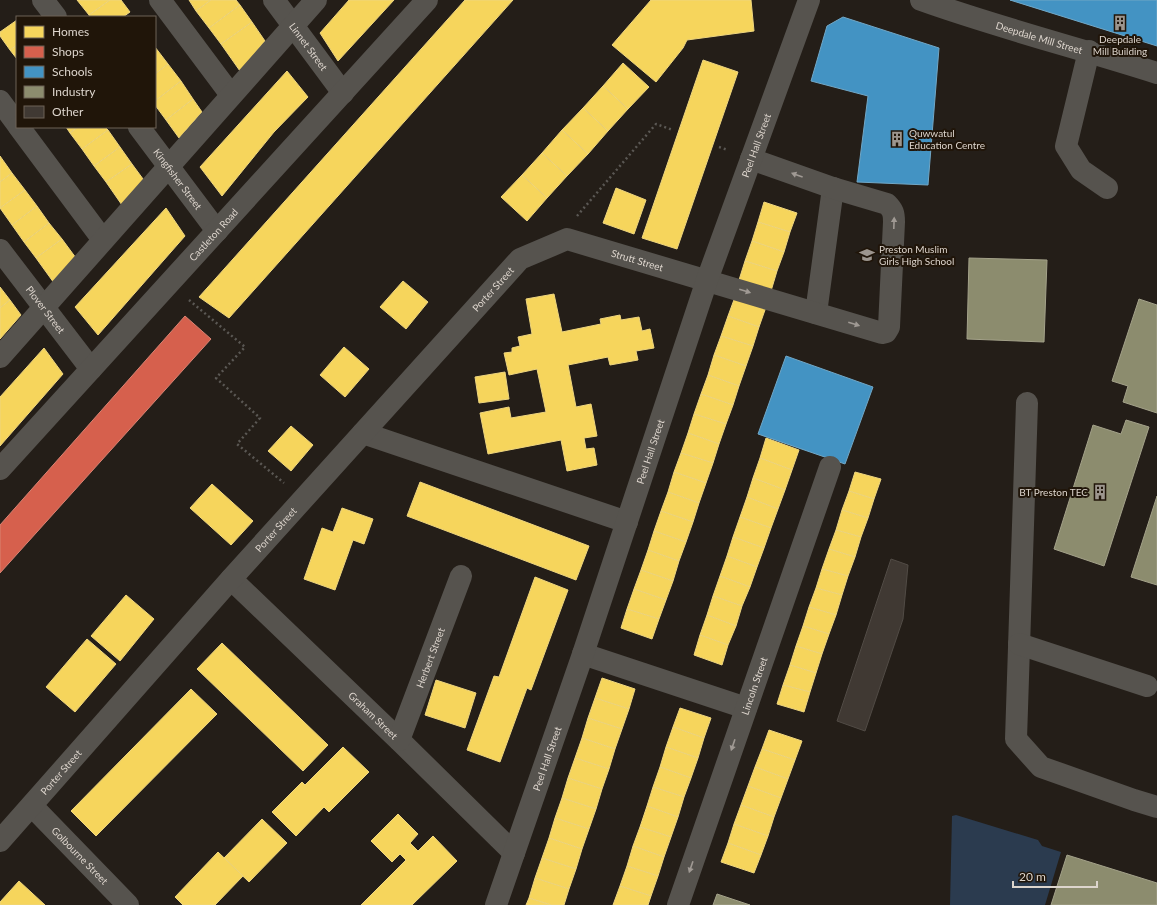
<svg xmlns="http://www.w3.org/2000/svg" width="1157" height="905" font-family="Lato,sans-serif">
<rect width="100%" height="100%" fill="#241e18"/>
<path fill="#2b3b4f" d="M956,815l82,25 4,6 19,6 -16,53h-95l2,-89z"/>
<g fill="#f6d55c" stroke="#eed57e">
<path d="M77,0h33l-21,15z"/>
<path d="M110,0h11l9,12 -7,5h-33l-1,-2z"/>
<path d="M189,0h22l-15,11z"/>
<path d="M211,0h25l4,5 -31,23 -13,-17z"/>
<path d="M349,0h45l-56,61 -18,-28z"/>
<path d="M465,0h48l-284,318 -30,-21z"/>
<path d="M651,0h100l3,31 -67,9 -4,8 -27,34 -44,-37z"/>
<path d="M240,5l12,17 -31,22 -12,-16z"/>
<path d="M17,20v25l-7,5 -10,-14v-4z"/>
<path d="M252,22l13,19 -25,30 -19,-27z"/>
<path d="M17,45v14l-7,-9z"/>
<path d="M155,47l13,17 -13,10z"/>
<path d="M703,60l35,12 -61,177 -35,-11z"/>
<path d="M623,63l26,24 -21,22 -25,-23z"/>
<path d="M168,64l13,17 -26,20v-27z"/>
<path d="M287,71l21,26 -34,35 -52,64 -22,-29z"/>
<path d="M181,81l12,18 -27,21 -11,-15v-4z"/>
<path d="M603,86l25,23 -20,22 -25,-23z"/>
<path d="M193,99l9,13 -23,26 -13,-18z"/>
<path d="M583,108l25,23 -20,23 -26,-24z"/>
<path d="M66,127h12l-8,6z"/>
<path d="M78,127h27l3,3 -26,19 -12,-16z"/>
<path d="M108,130l12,17 -26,19 -12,-17z"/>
<path d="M562,130l26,24 -21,22 -25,-23z"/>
<path d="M120,147l12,17 -26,18 -12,-16z"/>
<path d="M542,153l25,23 -20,22 -25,-23z"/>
<path d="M0,156l12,17 -12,9z"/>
<path d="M132,164l14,19 -22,25 -18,-26z"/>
<path d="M12,173l13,17 -25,18v-26z"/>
<path d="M522,175l25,23 -20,23 -26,-24z"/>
<path d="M616,188l30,12 -12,34 -31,-11z"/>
<path d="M25,190l12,16 -25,19 -12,-17z"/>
<path d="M764,202l33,11 -7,19 -32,-10z"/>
<path d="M37,206l12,17 -25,19 -12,-17z"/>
<path d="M166,208l19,28 -87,99 -23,-28z"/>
<path d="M758,222l32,10 -6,20 -32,-11z"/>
<path d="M49,223l13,16 -26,19 -12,-16z"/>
<path d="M62,239l14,19 -22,25 -18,-25z"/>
<path d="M752,241l32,11 -7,19 -32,-10z"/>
<path d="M745,261l32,10 -6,20 -32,-11z"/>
<path d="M403,281l25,21 -22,27 -26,-22z"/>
<path d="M0,287l10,13 -10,8z"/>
<path d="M554,294l8,38 39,-8 -1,-5 20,-4 1,5 18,-3 3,14 8,-2 4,19 -18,3 2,9 -28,5 -2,-8 -40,8 8,42 15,-3 6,32 -13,2 2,11 8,-1 3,17 -30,6 -6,-31 -73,14 -8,-41 29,-6 2,11 35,-6 -9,-43 -28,6 -5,-22 8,-1v-4l8,-2 -2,-9 14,-3 -6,-35z"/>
<path d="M735,297l31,10 -7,20 -31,-11z"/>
<path d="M10,300l11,15 -21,24v-31z"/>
<path d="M728,316l31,11 -6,19 -32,-10z"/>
<path d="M721,336l32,10 -7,20 -32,-11z"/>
<path d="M344,347l25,22 -24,28 -25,-22z"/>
<path d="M44,348l19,26 -63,72v-49z"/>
<path d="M714,355l32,11 -7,20 -31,-11z"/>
<path d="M505,372l4,27 -30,4 -4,-26z"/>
<path d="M708,375l31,11 -6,19 -32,-11z"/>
<path d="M701,394l32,11 -7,19 -32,-10z"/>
<path d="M694,414l32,10 -7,20 -31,-11z"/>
<path d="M291,426l22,19 -22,26 -23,-20z"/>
<path d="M688,433l31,11 -6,19 -32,-10z"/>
<path d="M766,438l33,12 -7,20 -32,-12z"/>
<path d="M681,453l32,10 -7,20 -32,-11z"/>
<path d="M760,458l32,12 -7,20 -32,-12z"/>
<path d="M674,472l32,11 -7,20 -31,-11z"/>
<path d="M855,472l26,7 -7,20 -25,-8z"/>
<path d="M753,478l32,12 -7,19 -31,-12z"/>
<path d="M420,482l169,64 -13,34 -169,-64z"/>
<path d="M212,484l41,37 -22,24 -41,-37z"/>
<path d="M849,491l25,8 -6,19 -26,-8z"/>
<path d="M668,492l31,11 -6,19 -32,-11z"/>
<path d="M747,497l31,12 -7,19 -31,-11z"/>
<path d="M342,508l31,11 -9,25 -11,-4 -18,50 -31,-11 18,-51 11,4z"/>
<path d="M842,510l26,8 -7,19 -25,-7z"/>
<path d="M661,511l32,11 -7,20 -32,-11z"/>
<path d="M740,517l31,11 -7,20 -31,-11z"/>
<path d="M836,530l25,7 -6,20 -26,-8z"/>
<path d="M654,531l32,11 -7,19 -31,-11z"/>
<path d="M733,537l31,11 -7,19 -30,-11z"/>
<path d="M829,549l26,8 -7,19 -26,-7z"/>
<path d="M648,550l31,11 -6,20 -32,-11z"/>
<path d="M727,556l30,11 -7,20 -30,-11z"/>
<path d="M822,569l26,7 -6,19 -26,-7z"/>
<path d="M641,570l32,11 -7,19 -32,-11z"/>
<path d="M720,576l30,11 -8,19 -29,-10z"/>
<path d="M535,577l33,13 -37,100 -4,-2 -27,74 -33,-12 27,-74 5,1z"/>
<path d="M816,588l26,7 -6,20 -27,-8z"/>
<path d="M634,589l32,11 -7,19 -32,-10z"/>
<path d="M126,595l28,24 -34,42 -29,-25z"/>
<path d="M713,596l29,10 -6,20 -29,-11z"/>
<path d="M809,607l27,8 -7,19 -26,-8z"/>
<path d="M627,609l32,10 -7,20 -31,-11z"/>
<path d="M707,615l29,11 -8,19 -28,-10z"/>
<path d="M803,626l26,8 -7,20 -26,-8z"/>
<path d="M700,635l28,10 -6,20 -28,-10z"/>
<path d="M87,639l29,25 -41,48 -29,-25z"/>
<path d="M222,643l106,102 -25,26 -106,-102z"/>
<path d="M796,646l26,8 -6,19 -26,-8z"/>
<path d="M790,665l26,8 -6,19 -27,-7z"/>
<path d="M602,678l33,11 -6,20 -34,-11z"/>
<path d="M436,680l40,13 -11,35 -40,-13z"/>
<path d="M783,685l27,7 -6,20 -27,-8z"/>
<path d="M191,689l26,25 -121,122 -25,-25z"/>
<path d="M595,698l34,11 -7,20 -34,-11z"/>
<path d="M680,708l31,10 -7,20 -31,-11z"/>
<path d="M588,718l34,11 -7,20 -33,-11z"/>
<path d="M673,727l31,11 -6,20 -32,-11z"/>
<path d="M769,730l33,11 -7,19 -33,-11z"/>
<path d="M582,738l33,11 -6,20 -34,-11z"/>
<path d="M343,747l26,25 -40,40 -5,-5 -28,29 -24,-24 30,-30 3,3z"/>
<path d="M666,747l32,11 -7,20 -31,-11z"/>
<path d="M762,749l33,11 -7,19 -33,-12z"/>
<path d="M575,758l34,11 -7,20 -34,-11z"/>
<path d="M660,767l31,11 -7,19 -31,-10z"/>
<path d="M755,767l33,12 -7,19 -33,-12z"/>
<path d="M568,778l34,11 -6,20 -34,-11z"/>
<path d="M748,786l33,12 -7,19 -33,-12z"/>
<path d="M653,787l31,10 -6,20 -31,-11z"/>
<path d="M562,798l34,11 -7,20 -34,-11z"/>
<path d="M741,805l33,12 -6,19 -34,-12z"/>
<path d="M647,806l31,11 -7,20 -31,-10z"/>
<path d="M398,814l20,20 -8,9 8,8 15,-15 24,25 -45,44h-51l45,-45 -6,-6 -8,8 -21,-21z"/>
<path d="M555,818l34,11 -7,20 -33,-11z"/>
<path d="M262,819l25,24 -38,39 -25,-24z"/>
<path d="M734,824l34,12 -7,19 -33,-12z"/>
<path d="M640,827l31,10 -7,20 -31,-11z"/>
<path d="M549,838l33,11 -6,20 -34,-11z"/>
<path d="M728,843l33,12 -7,18 -33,-11z"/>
<path d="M633,846l31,11 -6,19 -31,-10z"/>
<path d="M218,852l25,24 -28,29h-32l-8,-8z"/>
<path d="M542,858l34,11 -7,20 -34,-11z"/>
<path d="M627,866l31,10 -7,20 -31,-10z"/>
<path d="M535,878l34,11 -5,16h-13l-22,-7z"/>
<path d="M19,881l26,24h-45v-3z"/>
<path d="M620,886l31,10 -3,9h-35z"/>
<path d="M529,898l22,7h-25z"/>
</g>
<path fill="#d6604d" stroke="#d88373" d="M185,316l26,23 -211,234v-48z"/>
<g fill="#4393c3" stroke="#71a7c6">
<path d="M1010,0h147v46z"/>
<path d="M843,17l96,31 -11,137 -71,-3 11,-86 -57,-15 16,-55z"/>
<path d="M786,356l87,31 -28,77 -87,-30z"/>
</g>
<g fill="#8c8c6e" stroke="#a4a28a">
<path d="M969,258l78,2 -3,82 -77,-3z"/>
<path d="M1139,299l18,6v108l-34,-11 5,-16 -16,-5z"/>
<path d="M1126,420l23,7 -45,139 -50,-17 39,-124 28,9z"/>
<path d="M1157,496v89l-26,-8z"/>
<path d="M1067,855l90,28v22h-106z"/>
<path d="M717,894l33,11h-37z"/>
</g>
<path fill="#403933" stroke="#514b45" d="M891,559l17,6 -5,54 -38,112 -28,-10z"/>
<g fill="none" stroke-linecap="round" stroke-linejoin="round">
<g stroke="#5b5854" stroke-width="2.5" stroke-dasharray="2 3" stroke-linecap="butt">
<path d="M719,147l9,3"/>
<path d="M577,216l79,-92 17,6"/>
<path d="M189,300l56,47 -29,31 44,40 -23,26 47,39"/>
</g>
<g stroke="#56534e" stroke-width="22">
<path d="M43,0l13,17"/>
<path d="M160,0l71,95"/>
<path id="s1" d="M274,0l69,93"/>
<path id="s2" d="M921,0c78,28 158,48 236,73"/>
<path d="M1089,51l-23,95 15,24 26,18"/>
<path d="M0,101l17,23"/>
<path d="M19,127l84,113"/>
<path id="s3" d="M139,127l78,104"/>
<path id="s4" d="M0,250l91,119"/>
<path d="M816,313l17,-125"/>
<path d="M0,357l316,-357"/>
<path d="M1027,403l-11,336 25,28 93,33 23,7"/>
<path d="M363,433l264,89"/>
<path id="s5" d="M0,469l427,-469"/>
<path id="s6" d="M231,579l168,161 115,113"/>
<path d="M1019,644l128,42"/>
<path d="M583,654l163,54"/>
<path id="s7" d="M399,740l62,-164"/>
<path id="s8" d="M32,806l96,99"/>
<path id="s9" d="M0,841l231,-262 289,-320 47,-20 315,94 4,-1 3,-5 5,-105c0,-9 -1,-12 -7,-18l-54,-16 -82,-29"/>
<path id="s10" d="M496,905l87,-251 124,-374 102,-280"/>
<path id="s11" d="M678,905l152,-438"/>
</g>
</g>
<defs><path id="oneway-solid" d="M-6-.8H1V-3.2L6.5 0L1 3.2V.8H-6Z"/></defs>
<g fill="#a09a94">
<use href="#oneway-solid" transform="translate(797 175) rotate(-160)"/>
<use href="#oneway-solid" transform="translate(894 223) rotate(-88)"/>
<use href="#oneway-solid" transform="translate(745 291) rotate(17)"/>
<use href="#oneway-solid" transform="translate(854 324) rotate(17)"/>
<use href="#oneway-solid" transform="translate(733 745) rotate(109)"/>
<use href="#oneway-solid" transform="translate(691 867) rotate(109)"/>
</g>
<defs>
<g id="building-bare" transform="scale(1.2)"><path d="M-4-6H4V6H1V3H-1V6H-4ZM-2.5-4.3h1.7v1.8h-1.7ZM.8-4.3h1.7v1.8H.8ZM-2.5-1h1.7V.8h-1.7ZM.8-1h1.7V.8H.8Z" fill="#9c958e" stroke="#201509" stroke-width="2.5" paint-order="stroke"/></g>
<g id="school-bare" transform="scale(1.2)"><path d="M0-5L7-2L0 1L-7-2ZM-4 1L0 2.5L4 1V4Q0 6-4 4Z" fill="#9c958e" stroke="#201509" stroke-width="2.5" paint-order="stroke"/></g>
</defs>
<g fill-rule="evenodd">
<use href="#building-bare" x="1120" y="23"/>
<use href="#building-bare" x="897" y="139"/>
<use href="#school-bare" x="867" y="255"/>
<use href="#building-bare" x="1100" y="492"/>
</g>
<g text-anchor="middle" stroke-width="4" stroke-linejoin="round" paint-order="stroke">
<g font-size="10" fill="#ddd5cd" stroke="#201509">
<text dy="4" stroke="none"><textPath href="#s2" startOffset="124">Deepdale Mill Street</textPath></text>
<text dy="4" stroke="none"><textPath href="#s1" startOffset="58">Linnet Street</textPath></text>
<text dy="4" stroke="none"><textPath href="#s10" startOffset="803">Peel Hall Street</textPath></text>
<text dy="4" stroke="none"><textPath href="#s3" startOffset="65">Kingfisher Street</textPath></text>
<text dy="4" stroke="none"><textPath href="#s5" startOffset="317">Castleton Road</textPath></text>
<text dy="4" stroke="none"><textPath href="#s9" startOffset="905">Strutt Street</textPath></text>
<text dy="4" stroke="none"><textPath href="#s9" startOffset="740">Porter Street</textPath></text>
<text dy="4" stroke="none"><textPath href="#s4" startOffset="75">Plover Street</textPath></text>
<text dy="4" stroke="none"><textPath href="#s10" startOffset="479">Peel Hall Street</textPath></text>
<text dy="4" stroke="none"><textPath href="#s9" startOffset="416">Porter Street</textPath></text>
<text dy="4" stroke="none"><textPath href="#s7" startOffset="88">Herbert Street</textPath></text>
<text dy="4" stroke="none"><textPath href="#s11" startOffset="232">Lincoln Street</textPath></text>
<text dy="4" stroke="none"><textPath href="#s6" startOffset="197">Graham Street</textPath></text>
<text dy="4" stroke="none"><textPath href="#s10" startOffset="155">Peel Hall Street</textPath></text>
<text dy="4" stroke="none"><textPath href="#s9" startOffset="92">Porter Street</textPath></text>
<text dy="4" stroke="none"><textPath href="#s8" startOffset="69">Golbourne Street</textPath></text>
</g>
<g font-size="10" fill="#ddd5cd" stroke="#201509" text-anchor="start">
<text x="1120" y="43" text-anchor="middle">Deepdale<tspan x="1120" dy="12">Mill Building</tspan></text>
<text x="909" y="137">Quwwatul<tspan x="909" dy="12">Education Centre</tspan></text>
<text x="879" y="253">Preston Muslim<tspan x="879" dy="12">Girls High School</tspan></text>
<text x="1088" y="496" text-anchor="end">BT Preston TEC</text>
</g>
</g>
<rect x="16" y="16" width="140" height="112" fill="#201509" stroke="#6c6257"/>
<rect x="24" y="26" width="20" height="12" fill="#f6d55c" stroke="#6c6257"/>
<text x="52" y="36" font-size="12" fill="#ddd5cd">Homes</text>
<rect x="24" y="46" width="20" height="12" fill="#d6604d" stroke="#6c6257"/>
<text x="52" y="56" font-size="12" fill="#ddd5cd">Shops</text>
<rect x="24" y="66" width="20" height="12" fill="#4393c3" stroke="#6c6257"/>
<text x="52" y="76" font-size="12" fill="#ddd5cd">Schools</text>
<rect x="24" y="86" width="20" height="12" fill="#8c8c6e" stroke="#6c6257"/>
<text x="52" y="96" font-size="12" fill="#ddd5cd">Industry</text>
<rect x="24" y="106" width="20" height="12" fill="#403933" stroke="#6c6257"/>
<text x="52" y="116" font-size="12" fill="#ddd5cd">Other</text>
<path d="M1013 881v6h84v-6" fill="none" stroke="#ddd5cd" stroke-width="2"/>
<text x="1019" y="881" font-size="12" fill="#ddd5cd" stroke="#201509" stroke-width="3" paint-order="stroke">20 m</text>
</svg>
